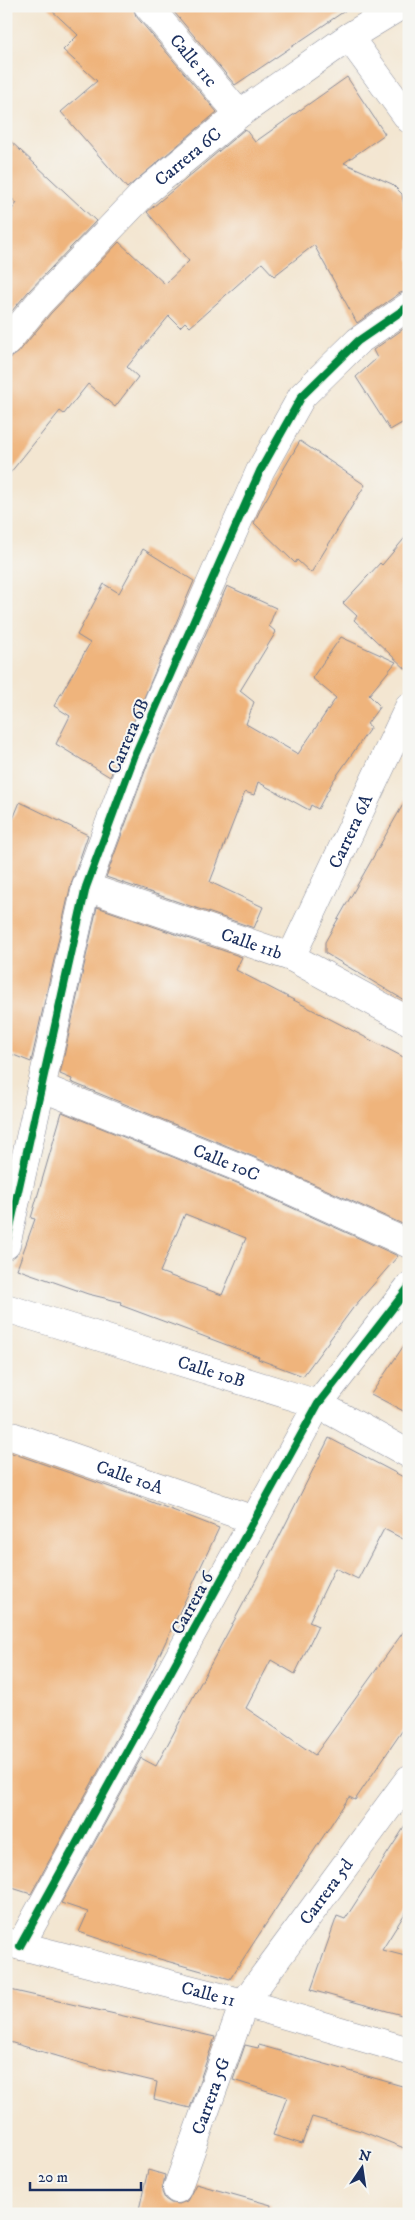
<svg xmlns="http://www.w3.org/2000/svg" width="415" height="2220" font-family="'IM FELL DW Pica',serif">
<rect width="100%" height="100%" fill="#f6f6f2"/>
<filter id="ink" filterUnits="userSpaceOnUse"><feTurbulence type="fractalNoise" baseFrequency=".02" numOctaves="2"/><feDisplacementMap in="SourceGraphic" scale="10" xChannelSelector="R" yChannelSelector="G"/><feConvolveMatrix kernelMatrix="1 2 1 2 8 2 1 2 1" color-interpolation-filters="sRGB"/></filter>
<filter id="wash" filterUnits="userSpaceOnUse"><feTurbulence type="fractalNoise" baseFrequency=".0096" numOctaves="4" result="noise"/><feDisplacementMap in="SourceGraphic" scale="20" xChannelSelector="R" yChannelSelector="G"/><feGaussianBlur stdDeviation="1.12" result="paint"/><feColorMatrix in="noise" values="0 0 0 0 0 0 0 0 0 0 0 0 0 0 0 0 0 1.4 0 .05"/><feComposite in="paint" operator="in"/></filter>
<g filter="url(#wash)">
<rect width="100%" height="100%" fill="#f3e6d1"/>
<g id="blocks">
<g fill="#efb47b" fill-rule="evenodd">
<path d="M47,6h86l3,10 81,96 -90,76 -66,-76 36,-31 -34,-31 15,-15z"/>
<path d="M169,6h183l-117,79z"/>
<path d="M347,77l38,57 -41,29 48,21 10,10 7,42v55l-9,2 -43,30 -43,-78 -40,31 -12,-13 -72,64 -5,-5 -5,5 -11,-11 -42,51 11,10 -23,30 -27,-23 -24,30 -4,-3 -54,67v-120l6,-1 6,-4 33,-40 68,-71 46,42 24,-23 -42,-49 98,-83 10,13z"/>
<path d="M6,137l90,84 -68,71 -22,26v-101l11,-14 -11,-9z"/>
<path d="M409,325v94l-19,11 -34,-53 21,-19 -4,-8z"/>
<path d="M300,441l65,44 -54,88 -14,-13 -2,3 -41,-40 7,-15z"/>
<path d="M409,533v139l-55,-52 3,-4 -14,-13 37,-40 2,2z"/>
<path d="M143,549l51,32 -84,196 -54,-33 14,-28 -16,-10 36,-63 -13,-8 27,-51 15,9z"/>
<path d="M227,586l49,22 -7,18 7,6 -36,59 14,11 -8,22 52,30 38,-56 -24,-20 29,-41 55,25 -27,33 11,11 -13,18 4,3 -38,54 -15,28 -7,-4 -2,5 -51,-28 -4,13 -9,-3 -35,90 53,25 -9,21 -148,-51 42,-114z"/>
<path d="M409,794v209l-84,-50v-11z"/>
<path d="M20,802l68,33 -17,49 -40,178 -25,-10v-236l7,3z"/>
<path d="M97,907l145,50 -6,13 173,90v167l-155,-70 -183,-75 1,-3 -12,-5z"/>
<path d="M62,1112l180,73 156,71 -45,52 -50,68 -45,-17 1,-2 -139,-52 1,-3 -33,-8 -71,-25 18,-50 -4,-1zM185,1214l61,24 -24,57 -62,-23z"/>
<path d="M409,1338v76l-38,-20z"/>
<path d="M329,1438l80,42v62l-25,-13 -26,50 -23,-11 -26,54 9,4 -23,48 -24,-14 -25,48 69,47 94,-131v97l-54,79 -6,-3 -119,182 -74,-21 -77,-26 9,-20 -27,-9 80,-145 15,8 122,-227z"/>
<path d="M6,1451l130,45 83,32 -77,164 -111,202 -25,-8z"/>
<path d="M409,1820v87l-27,43 27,7v60l-98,-27 26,-74 8,3z"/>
<path d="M6,1989l209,48 -25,71 -36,-9 3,-17 -66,-16 -85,-25z"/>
<path d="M245,2045l13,3 1,-3 150,43v62l-48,-19 -49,-14 -10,27 -29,-9 14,-38 -54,-17z"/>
<path d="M148,2170l17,5 -3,17 3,7 6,4 8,1 8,-3 9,-17 75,21 -1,9h-132z"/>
</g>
</g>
</g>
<g filter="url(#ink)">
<use href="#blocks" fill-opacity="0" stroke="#878a98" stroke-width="1"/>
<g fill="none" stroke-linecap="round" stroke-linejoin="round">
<g stroke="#878a98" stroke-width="29">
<g id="minor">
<path id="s1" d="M148,6l91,108"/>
<path d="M349,37l60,82"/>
<path id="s2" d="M6,343l33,-40 106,-111 94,-78 110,-77 51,-31"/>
<path id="s3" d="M86,887l205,70 118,64"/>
<path id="s4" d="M291,957l118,-250"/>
<path id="s5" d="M41,1087l207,84 161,73"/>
<path d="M6,1245l80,-358 48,-130 126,-286 42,-75 56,-55 51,-35"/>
<path id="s6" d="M6,1308l312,96 91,50"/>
<path id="s7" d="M6,1434l248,86"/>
<path id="s8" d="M6,1942l238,61 165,48"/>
<path d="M20,1946l298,-542 91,-117"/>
<path id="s9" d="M177,2189l67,-186 165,-224"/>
</g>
</g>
<use href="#minor" stroke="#fff" stroke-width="28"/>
<g stroke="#f6f6f2" stroke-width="11">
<g id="cycleway">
<path d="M6,1245l80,-358 48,-130 126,-286 42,-75 56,-55 51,-35"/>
<path d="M20,1946l298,-542 91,-117"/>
</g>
</g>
<use href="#cycleway" stroke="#00873e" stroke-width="8"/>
</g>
</g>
<g text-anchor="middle" stroke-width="4" stroke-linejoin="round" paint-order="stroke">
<g font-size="18" fill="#1b2f5e" stroke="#f6f6f2">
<text dy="6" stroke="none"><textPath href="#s1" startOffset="71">Calle 11c</textPath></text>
<text dy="6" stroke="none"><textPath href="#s2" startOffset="261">Carrera 6C</textPath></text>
<text transform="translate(128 736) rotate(-67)" y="6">Carrera 6B</text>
<text dy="6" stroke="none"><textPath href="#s4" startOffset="139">Carrera 6A</textPath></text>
<text dy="6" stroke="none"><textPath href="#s3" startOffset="175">Calle 11b</textPath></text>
<text dy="6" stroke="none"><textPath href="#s5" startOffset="200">Calle 10C</textPath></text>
<text dy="6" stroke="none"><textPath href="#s6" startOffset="215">Calle 10B</textPath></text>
<text dy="6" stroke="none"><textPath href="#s7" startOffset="131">Calle 10A</textPath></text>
<text transform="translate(192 1603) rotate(-61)" y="6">Carrera 6</text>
<text dy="6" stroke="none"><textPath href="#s9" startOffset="336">Carrera 5d</textPath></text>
<text dy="6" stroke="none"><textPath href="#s8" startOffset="209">Calle 11</textPath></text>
<text dy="6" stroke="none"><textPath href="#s9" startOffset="99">Carrera 5G</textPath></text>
</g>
</g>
<rect width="415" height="2220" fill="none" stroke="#f6f6f2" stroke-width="25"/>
<g transform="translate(362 2168) rotate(13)" stroke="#f6f6f2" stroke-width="4" paint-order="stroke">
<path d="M0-4L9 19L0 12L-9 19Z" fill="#1b2f5e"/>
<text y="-8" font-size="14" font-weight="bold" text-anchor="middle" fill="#1b2f5e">N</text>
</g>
<path d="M30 2182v8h111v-8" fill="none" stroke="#1b2f5e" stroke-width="2.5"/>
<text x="38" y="2182" font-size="15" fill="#1b2f5e" stroke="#f6f6f2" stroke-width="4" paint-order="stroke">20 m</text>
</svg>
